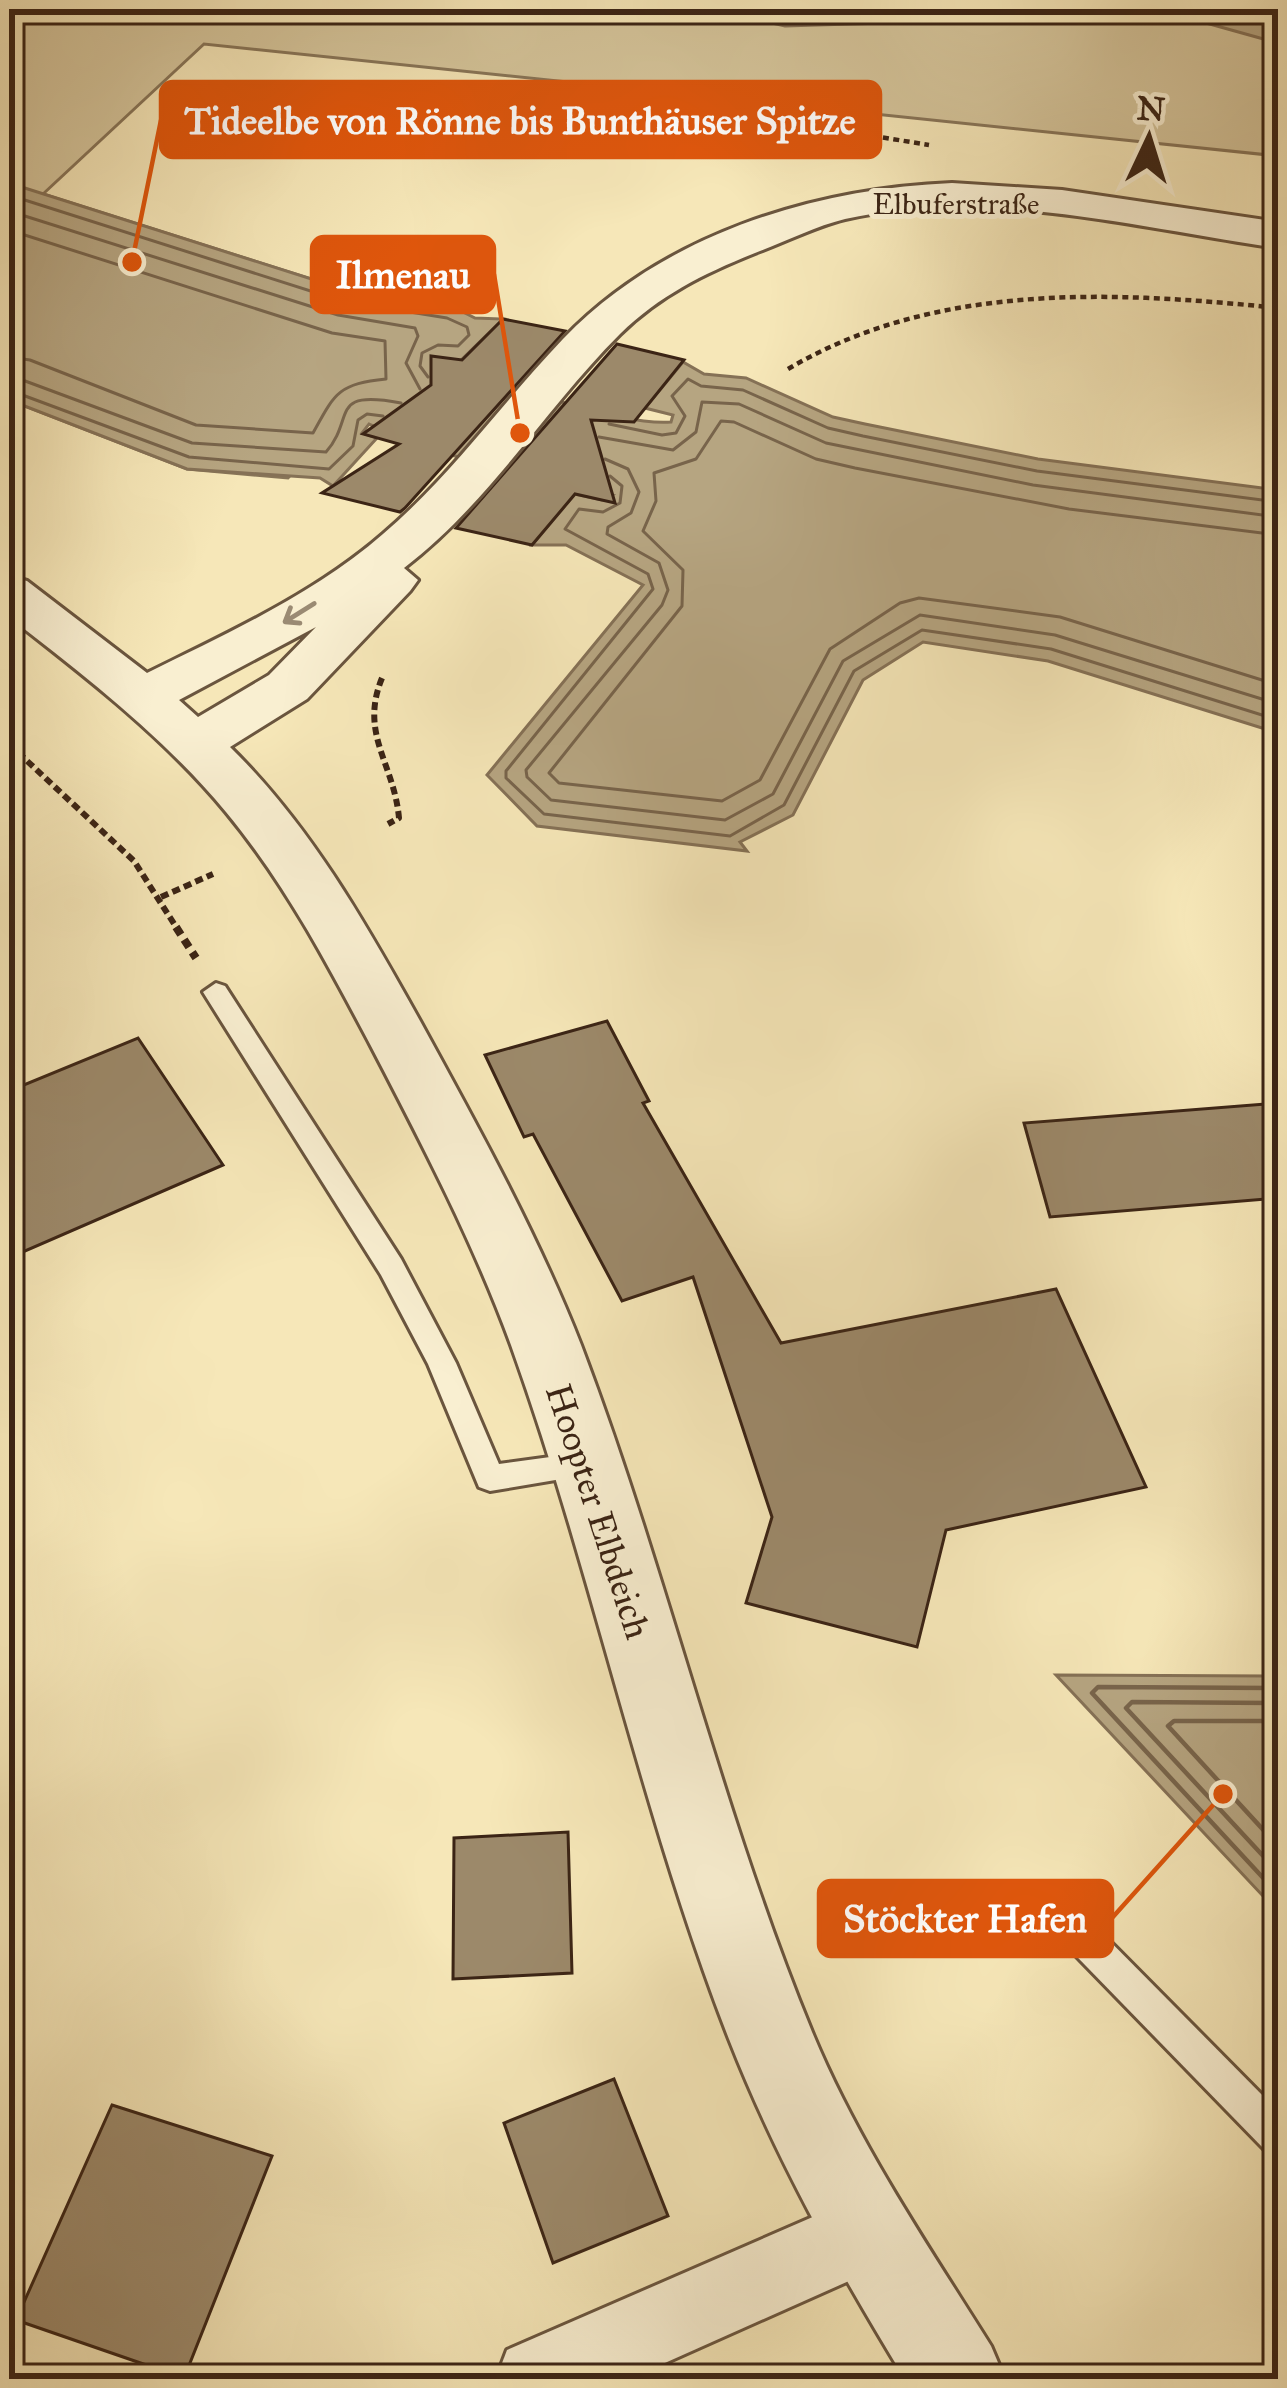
<svg xmlns="http://www.w3.org/2000/svg" width="1287" height="2388" font-family="'IM FELL Great Primer',serif">
<rect width="100%" height="100%" fill="#f6e7b8"/>
<filter id="stains"><feTurbulence type="fractalNoise" baseFrequency=".00167" numOctaves="4"/><feColorMatrix values="0 0 0 0 .2 0 0 0 0 .09 0 0 0 0 .02 0 0 0 .5 -.17"/></filter>
<radialGradient id="worn" r=".72"><stop offset=".6" stop-color="#630" stop-opacity="0"/><stop offset="1" stop-color="#630" stop-opacity=".3"/></radialGradient>
<path fill="#d6c69c" stroke="#887558" stroke-width="3" d="M9,9h1269v147l-1074,-112 -161,150 303,96 105,16 -163,172 -101,-9 -178,-69z"/>
<g fill="#b6a581" stroke="#857156" stroke-width="3">
<path d="M710,9h246l-7,12 -164,5z"/>
<path d="M1156,9h122v34z"/>
<path d="M9,183l337,107 105,16 24,12 28,1 -44,43 -25,-3c51,19 188,68 237,63l2,-7 -28,-7 38,-46 21,12 42,4 87,39 32,7 173,35 240,31v243l-230,-72 -125,-19 -60,38 -70,135 -53,27 7,9 -210,-25 -50,-51 156,-190 -77,-40h-34l43,-51 27,6 10,-5 -181,-45 -62,-26 -7,9 15,5 -44,48 -13,-8 -133,-9 -178,-69z"/>
<path d="M1056,1675l222,1v236z"/>
</g>
<g fill="none" stroke-linecap="round" stroke-linejoin="round">
<g stroke="#78644b" stroke-width="3">
<path d="M765,9l22,5 153,-5"/>
<path d="M9,195l333,106 105,17 20,9 2,8 -11,11 -20,-1 -16,8 -2,13 8,11"/>
<path d="M9,211l329,104 77,13 3,8 -12,27 14,26"/>
<path d="M9,230l323,103 53,8 1,38c-48,5 -51,14 -73,54l-117,-8 -166,-65 -21,-3"/>
<path d="M9,375l183,68 134,9c30,-34 1,-63 75,-49"/>
<path d="M9,390l180,67 140,12 24,-23 5,-26 9,-6 16,2"/>
<path d="M609,424l53,11 14,-2 9,-17 -13,-20 16,-17 13,7 42,4 85,38 35,8 174,35 241,31"/>
<path d="M599,437l74,13 23,-18 6,-30 37,2 87,39 207,42 245,32"/>
<path d="M605,459l23,10 11,23 -8,21 -23,14 -1,7 52,29 9,27 -6,15 -136,165 1,7 24,23 174,20 48,-26 70,-133 77,-46 135,20 223,69"/>
<path d="M610,476l12,10 -2,17 -17,9 -24,-3 -14,20 83,45 5,15 -147,182v7l38,36 186,22 54,-31 70,-134 68,-41 129,19 227,71"/>
<path d="M1278,535l-209,-26 -214,-41 -39,-9 -82,-37 -13,-1 -25,38 -42,14 2,28 -13,30 40,39 -1,36 -133,167 10,10 163,18 38,-21 70,-131 70,-46 19,-5 141,19 218,68"/>
</g>
<g stroke="#78644b" stroke-width="4.5">
<path d="M1278,1688l-180,-1 -6,6 186,201"/>
<path d="M1278,1703l-146,-1 -6,6 152,164"/>
<path d="M1278,1721h-104l-6,5 110,120"/>
</g>
</g>
<g fill="#9c896a" stroke="#3b2415" stroke-width="3">
<path d="M503,319l62,12 -160,177 -5,4 -78,-19 77,-49 -36,-10 68,-49v-29l31,4z"/>
<path d="M617,344l67,16 -50,62 -43,-2 24,83 -40,-9 -43,51 -76,-17z"/>
<path d="M607,1021l42,80 -6,2 138,240 275,-54 90,198 -200,43 -29,117 -171,-44 26,-86 -79,-240 -71,24 -89,-167 -9,3 -39,-82z"/>
<path d="M138,1038l85,127 -214,93v-167z"/>
<path d="M1278,1103v95l-228,19 -26,-94z"/>
<path d="M568,1832l4,141 -119,6 1,-141z"/>
<path d="M614,2079l54,137 -115,47 -49,-140z"/>
<path d="M112,2105l160,51 -88,222 -168,-58z"/>
</g>
<g fill="none" stroke-linecap="round" stroke-linejoin="round">
<g stroke="#6a553e" stroke-width="6">
<g id="service">
<path d="M216,983l9,3 176,273 55,104 43,101 88,-12 10,3 5,9 -5,9 -107,18 -11,-4 -51,-123 -47,-89 -178,-283z"/>
<path d="M1062,1901l12,4 204,206v44l-13,-5 -215,-221 -5,-12 5,-12z"/>
</g>
</g>
<g stroke="#6a553e" stroke-width="6">
<path id="minor" d="M868,2193l28,11 11,28 -11,28 -267,119h-133l11,-29z"/>
</g>
<g stroke="#6a553e" stroke-width="6">
<path id="tertiary" d="M952,183l110,7 216,32v26c-140,-20 -292,-61 -433,-29 -29,7 -58,22 -85,32 -53,21 -99,43 -140,83 -75,75 -131,169 -216,234l14,12 -8,11 -103,108 -77,48c80,78 136,177 190,274 58,106 117,212 161,324 86,226 139,463 231,687 46,111 115,212 179,314l14,33h-100c-67,-110 -129,-220 -176,-340 -88,-226 -136,-466 -218,-694 -38,-104 -90,-203 -141,-301 -43,-81 -85,-161 -144,-232 -62,-75 -140,-135 -217,-195v-41l18,5 120,92c81,-40 167,-79 236,-139 68,-58 119,-131 180,-195 100,-104 248,-150 389,-156zM316,627l-47,48 -71,42 -19,-17z"/>
</g>
<g stroke="#3b2415" stroke-width="4.5" stroke-dasharray="6 4.5" stroke-linecap="butt">
<path d="M800,124l129,21"/>
<path d="M788,369c147,-87 325,-78 490,-61"/>
</g>
<g stroke="#3b2415" stroke-width="6" stroke-dasharray="8 4.5" stroke-linecap="butt">
<path d="M382,678c-23,56 12,85 17,140l-11,6"/>
<path d="M9,744l125,117 44,69"/>
<path d="M161,897l52,-23"/>
</g>
<path stroke="#3b2415" stroke-width="8" stroke-dasharray="9 6" stroke-linecap="butt" d="M176,927l20,31"/>
<use href="#service" fill="#f9efd1" fill-rule="evenodd"/>
<use href="#minor" fill="#f9efd1" fill-rule="evenodd"/>
<use href="#tertiary" fill="#f9efd1" fill-rule="evenodd"/>
</g>
<defs><path id="oneway-shaft" d="M-6 0H5M1.5-3L5.5 0L1.5 3" fill="none" stroke-width="1.6" stroke-linecap="round" stroke-linejoin="round" transform="scale(3)"/></defs>
<use stroke="#9a8a73" href="#oneway-shaft" transform="translate(299 613) rotate(148)"/>
<g text-anchor="middle" stroke-width="10" stroke-linejoin="round" paint-order="stroke">
<g font-size="30" fill="#3b2415" stroke="#f9efd1">
<text x="956" y="214">Elbuferstraße</text>
</g>
<g font-size="36" fill="#3b2415" stroke="#f9efd1">
<text transform="translate(599 1511) rotate(72)" y="13">Hoopter Elbdeich</text>
</g>
</g>
<path fill="none" stroke="#df560c" stroke-width="4.5" d="M132 262L161 120M520 433L494 274M1223 1794L1112 1918"/>
<g fill="#df560c" stroke="#f9efd1" stroke-width="4.5">
<circle cx="132" cy="262" r="12"/>
<circle cx="520" cy="433" r="12"/>
<circle cx="1223" cy="1794" r="12"/>
</g>
<g fill="#df560c" stroke="#df560c" stroke-width="4.5">
<rect x="161" y="82" width="719" height="75" rx="12"/>
<rect x="312" y="237" width="182" height="75" rx="12"/>
<rect x="819" y="1881" width="293" height="75" rx="12"/>
</g>
<g font-size="39" text-anchor="middle" font-weight="bold" fill="#fff">
<text x="520" y="134">Tideelbe von Rönne bis Bunthäuser Spitze</text>
<text x="403" y="288">Ilmenau</text>
<text x="965" y="1932">Stöckter Hafen</text>
</g>
<rect width="1287" height="2388" fill="none" stroke="#f6e7b8" stroke-width="48"/>
<rect x="12" y="12" width="1263" height="2364" fill="none" stroke="#3b2415" stroke-width="6"/>
<rect x="24" y="24" width="1239" height="2340" fill="none" stroke="#3b2415" stroke-width="3"/>
<g transform="translate(1149 138) rotate(4)" stroke="#f9efd1" stroke-width="9" paint-order="stroke">
<path d="M0-9L21 45L0 30L-21 45Z" fill="#3b2415"/>
<text y="-18" font-size="33" font-weight="bold" text-anchor="middle" fill="#3b2415">N</text>
</g>
<rect width="100%" height="100%" filter="url(#stains)"/>
<rect width="100%" height="100%" fill="url(#worn)"/>
</svg>
